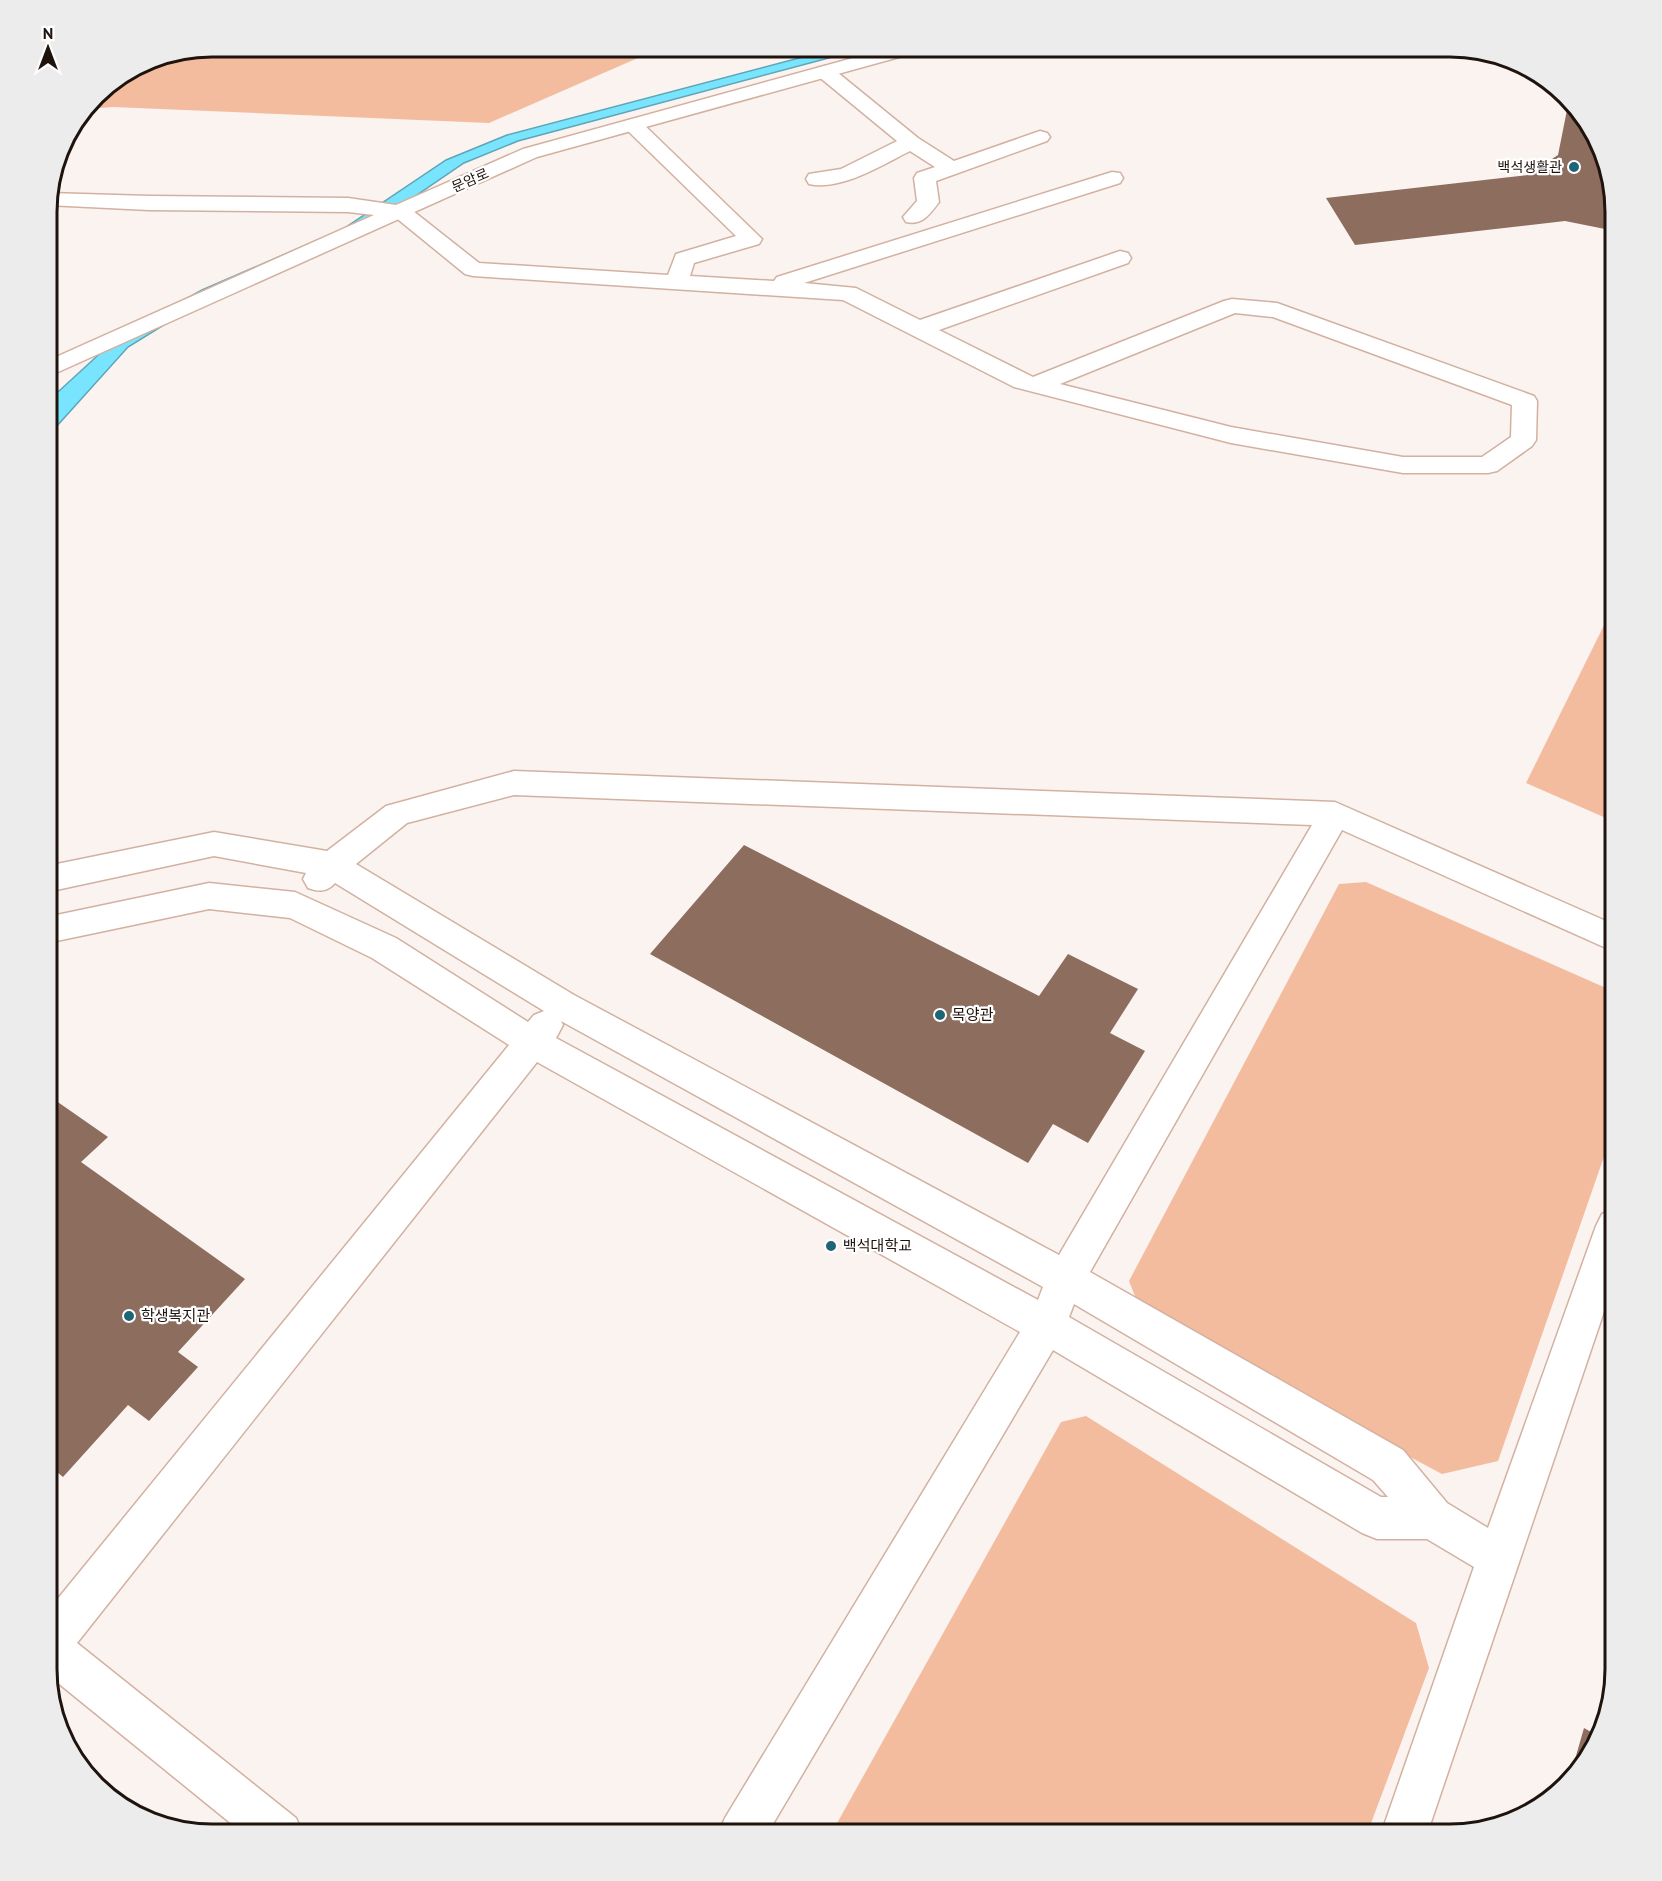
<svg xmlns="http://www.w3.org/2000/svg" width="1662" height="1881" font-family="'PT Sans','Noto Sans KR',sans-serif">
<rect width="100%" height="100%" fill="#faf3f0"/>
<g fill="#f3bc9f">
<path d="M212,47h451l-174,76 -376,-16 -27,2 17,-21 46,-29z"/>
<path d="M1615,603v219l-89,-39z"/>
<path d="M1366,882l249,110v133l-117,336 -56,13 -300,-160 -13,-33 210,-397z"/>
<path d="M1086,1416l330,207 13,45 -62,166h-536l230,-412z"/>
</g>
<path fill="#79e4fe" stroke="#5ea5b6" stroke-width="1.5" d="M841,47h29l-352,94 -54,22 -56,38 -207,101 -73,45 -81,90v-35l73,-67 82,-45 141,-61 103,-69 61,-25z"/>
<g fill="#8d6d5e">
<path d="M1569,100l13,11 25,48 8,52v20l-50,-10 -210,24 -29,-47 202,-23 30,-20z"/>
<path d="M744,845l295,151 29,-42 70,35 -28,44 35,18 -57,92 -35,-19 -25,39 -378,-209z"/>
<path d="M52,1098l56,39 -27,25 164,117 -67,73 20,15 -49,54 -21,-16 -65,72 -16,-13v-361z"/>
<path d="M1584,1728l16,9 -2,6 -28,34z"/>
</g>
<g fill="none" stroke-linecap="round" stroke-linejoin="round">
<g stroke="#d3b1a0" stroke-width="3">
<g id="service">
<path d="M825,66l7,2 86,70 36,23 86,-30 7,2 3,4 -3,4 -111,40 3,21c-9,12 -17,24 -33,20l-3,-5 14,-16 -3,-23 3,-5 18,-6 -25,-16c-28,14 -69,40 -101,33l-3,-5 3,-5 32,-5 56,-28 -79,-65 -3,-4 3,-4z"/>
<path d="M633,119l7,2 122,118 -3,5 -65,19 -4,13 84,5 3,-4 335,-105 8,1 3,5 -3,5 -316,100 52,5 64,32 200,-69 8,2 3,5 -3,5 -189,67 94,47 191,-76 8,-2 45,4 257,93 3,5 -1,39 -4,6 -35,25 -9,2h-85l-172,-30 -217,-56 -171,-87 -370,-24 -8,-2 -76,-62 3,-5 8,-2 8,2 71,56 189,12 8,-21 60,-18 -110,-107 -3,-4 3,-4zM1235,313l38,4 239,88 -1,32 -29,20h-79l-172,-30 -171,-43z"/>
<path d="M514,771l821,31 280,123v27l-273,-122 -252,442 313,178 44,53 41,25 108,-302 6,-12 13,-5v70l-188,555h-46l93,-267 -47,-28h-50l-15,-6 -309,-183 -286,484h-49l7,-16 295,-486 -483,-270 -460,581 219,175 7,16h-59l-197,-160v-62l462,-567 -137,-87 -82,-40 -81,-9 -162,34v-26l162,-34 86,9 101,46 132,84 6,-7 10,-4 -209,-128c-8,9 -16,9 -27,5l-5,-9 3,-6 -92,-17 -167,36v-26l167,-34 113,19 59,-45zM514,795l798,30 -253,430 -485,-260 -218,-131 51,-41zM561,1021l482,266 -5,13 -482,-262 7,-13zM1074,1304l299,176 15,17h-7l-312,-180z"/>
</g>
</g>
<g stroke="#d3b1a0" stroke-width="3">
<path id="minor" d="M893,47h31l-3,4 -384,106 -490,220v-16l327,-146 -26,-3 -199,-2 -102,-5 2,-12 100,3 199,2 48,7 127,-56z"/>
</g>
<use href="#service" fill="#fff" fill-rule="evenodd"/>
<use href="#minor" fill="#fff" fill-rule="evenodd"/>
</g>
<g fill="#1e6575" stroke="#fff" stroke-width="2">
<circle cx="1574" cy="167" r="6"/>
<circle cx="940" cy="1015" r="6"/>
<circle cx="831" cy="1246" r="6"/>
<circle cx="129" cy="1316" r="6"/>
</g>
<g text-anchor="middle" stroke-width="4.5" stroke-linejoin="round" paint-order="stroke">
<g font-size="14" fill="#1f130d" stroke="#fff" text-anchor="end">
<text x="1562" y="172">백석생활관</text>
</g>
<g font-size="14" fill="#1f130d" stroke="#fff">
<text transform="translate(470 180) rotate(-24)" y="5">문암로</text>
</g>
<g font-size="15" fill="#1f130d" stroke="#fff" text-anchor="start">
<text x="952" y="1020">목양관</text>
<text x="843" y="1251">백석대학교</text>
<text x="141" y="1321">학생복지관</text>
</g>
</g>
<path d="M0 0H1662V1881H0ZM212 57H1450A155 155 0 0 1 1605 212V1669A155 155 0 0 1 1450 1824H212A155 155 0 0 1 57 1669V212A155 155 0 0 1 212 57Z" fill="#edecec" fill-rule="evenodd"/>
<path fill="none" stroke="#1f130d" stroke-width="3" d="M212 57H1450A155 155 0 0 1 1605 212V1669A155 155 0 0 1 1450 1824H212A155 155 0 0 1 57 1669V212A155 155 0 0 1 212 57Z"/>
<g transform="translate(48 48)" stroke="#ffffff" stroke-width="4.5" paint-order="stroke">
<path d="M0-4.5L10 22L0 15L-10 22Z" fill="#1f130d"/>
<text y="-9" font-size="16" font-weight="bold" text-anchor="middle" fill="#1f130d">N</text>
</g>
</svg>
